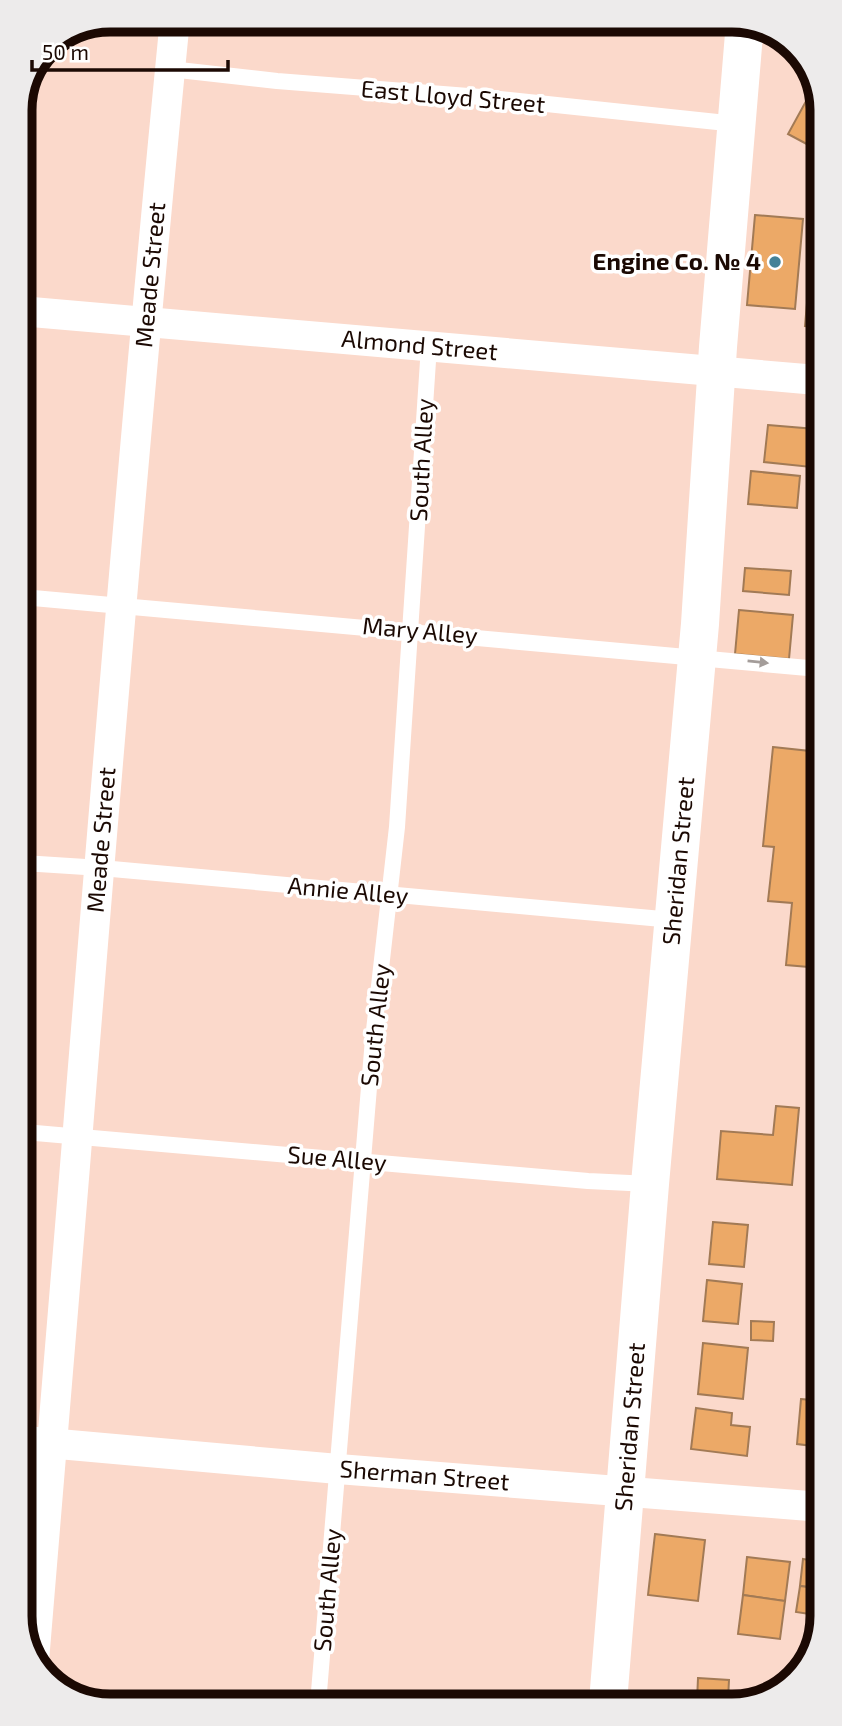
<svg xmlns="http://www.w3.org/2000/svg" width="842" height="1726" font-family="'Exo 2',sans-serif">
<rect width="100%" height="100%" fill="#fbd9cb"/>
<g fill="#eca967" stroke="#a27a55" stroke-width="2">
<path d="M816,83v66l-28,-15z"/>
<path d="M755,215l48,4 -8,90 -48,-4z"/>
<path d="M809,280l8,1v46l-12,-1z"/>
<path d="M768,425l47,4 -4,38 -47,-5z"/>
<path d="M751,471l49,5 -3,32 -49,-4z"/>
<path d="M745,568l46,3 -2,24 -46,-4z"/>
<path d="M739,610l54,5 -4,44 -54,-5z"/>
<path d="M773,747l46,5 1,216 -34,-3 6,-62 -24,-2 6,-54 -11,-1z"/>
<path d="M776,1106l23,2 -7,77 -75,-6 4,-48 52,4z"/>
<path d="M713,1222l35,3 -4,42 -35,-3z"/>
<path d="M707,1280l35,4 -4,40 -35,-3z"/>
<path d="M751,1321l23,1 -1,19 -22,-1z"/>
<path d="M703,1343l45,5 -5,51 -45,-5z"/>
<path d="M801,1399l21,2v46l-25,-3z"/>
<path d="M696,1408l36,5 -1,12 19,2 -3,29 -56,-7z"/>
<path d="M655,1534l50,6 -7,61 -50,-6z"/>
<path d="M747,1557l43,5 -5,39 -42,-6z"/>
<path d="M803,1559l20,3v27l-23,-3z"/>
<path d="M800,1586l23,3v27l-27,-4z"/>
<path d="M743,1595l42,6 -5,38 -42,-5z"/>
<path d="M698,1678l31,2 -1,20 -31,1z"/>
<path d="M762,1687l18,2 -13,11h-7z"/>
</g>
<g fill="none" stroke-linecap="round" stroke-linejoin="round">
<g stroke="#fff" stroke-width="16">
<path d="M170,69l107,12 204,16 255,27"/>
<path d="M22,597l797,72"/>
<path d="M23,863l78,5 572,52"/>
<path d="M24,1132l564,49 62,3"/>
<path d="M318,1704l55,-665 24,-212 32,-481"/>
</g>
<g stroke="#fff" stroke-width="30">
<path id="s1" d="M20,311l797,69"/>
<path id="s2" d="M25,1441l313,28 484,38"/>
<path id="s3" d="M34,1661c16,-174 29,-347 43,-520 30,-374 61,-748 98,-1122"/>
</g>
<path stroke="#fff" stroke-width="38" id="s4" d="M608,1702l42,-518 50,-560 18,-277 27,-325"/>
</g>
<defs><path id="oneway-solid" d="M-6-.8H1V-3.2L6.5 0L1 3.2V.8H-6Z" transform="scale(1.75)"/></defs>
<use fill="#a49d9a" href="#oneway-solid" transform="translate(758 662) rotate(6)"/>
<circle fill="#448197" stroke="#fff" stroke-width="2.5" cx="775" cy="262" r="7"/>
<g text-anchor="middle" stroke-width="7" stroke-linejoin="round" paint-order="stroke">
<g font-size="24" fill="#1b0903" stroke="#fff">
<text transform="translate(453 97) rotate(5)" y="8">East Lloyd Street</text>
<text dy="8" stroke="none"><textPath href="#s3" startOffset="1391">Meade Street</textPath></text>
<text dy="8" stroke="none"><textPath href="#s1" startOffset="401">Almond Street</textPath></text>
<text transform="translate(422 460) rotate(-87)" y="8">South Alley</text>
<text transform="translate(420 631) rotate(5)" y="8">Mary Alley</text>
<text dy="8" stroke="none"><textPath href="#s3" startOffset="824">Meade Street</textPath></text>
<text dy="8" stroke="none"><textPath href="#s4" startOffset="844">Sheridan Street</textPath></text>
<text transform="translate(348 891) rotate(5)" y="8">Annie Alley</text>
<text transform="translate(376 1025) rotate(-84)" y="8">South Alley</text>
<text transform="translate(337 1159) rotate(5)" y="8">Sue Alley</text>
<text dy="8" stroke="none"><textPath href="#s4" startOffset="276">Sheridan Street</textPath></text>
<text dy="8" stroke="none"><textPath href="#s2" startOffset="401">Sherman Street</textPath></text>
<text transform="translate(328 1590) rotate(-85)" y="8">South Alley</text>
</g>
<g font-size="24" font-weight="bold" fill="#1b0903" stroke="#fff" text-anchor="end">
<text x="761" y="270">Engine Co. № 4</text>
</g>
</g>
<path d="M0 0H842V1726H0ZM110 32H732A78 78 0 0 1 810 110V1616A78 78 0 0 1 732 1694H110A78 78 0 0 1 32 1616V110A78 78 0 0 1 110 32Z" fill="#edebeb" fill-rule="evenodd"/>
<path fill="none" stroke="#1b0903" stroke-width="9" d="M110 32H732A78 78 0 0 1 810 110V1616A78 78 0 0 1 732 1694H110A78 78 0 0 1 32 1616V110A78 78 0 0 1 110 32Z"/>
<path d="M32 60v10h196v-10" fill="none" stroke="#1b0903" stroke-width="3.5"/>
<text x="42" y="60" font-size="21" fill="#1b0903" stroke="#ffffff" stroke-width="5" paint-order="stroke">50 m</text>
</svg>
